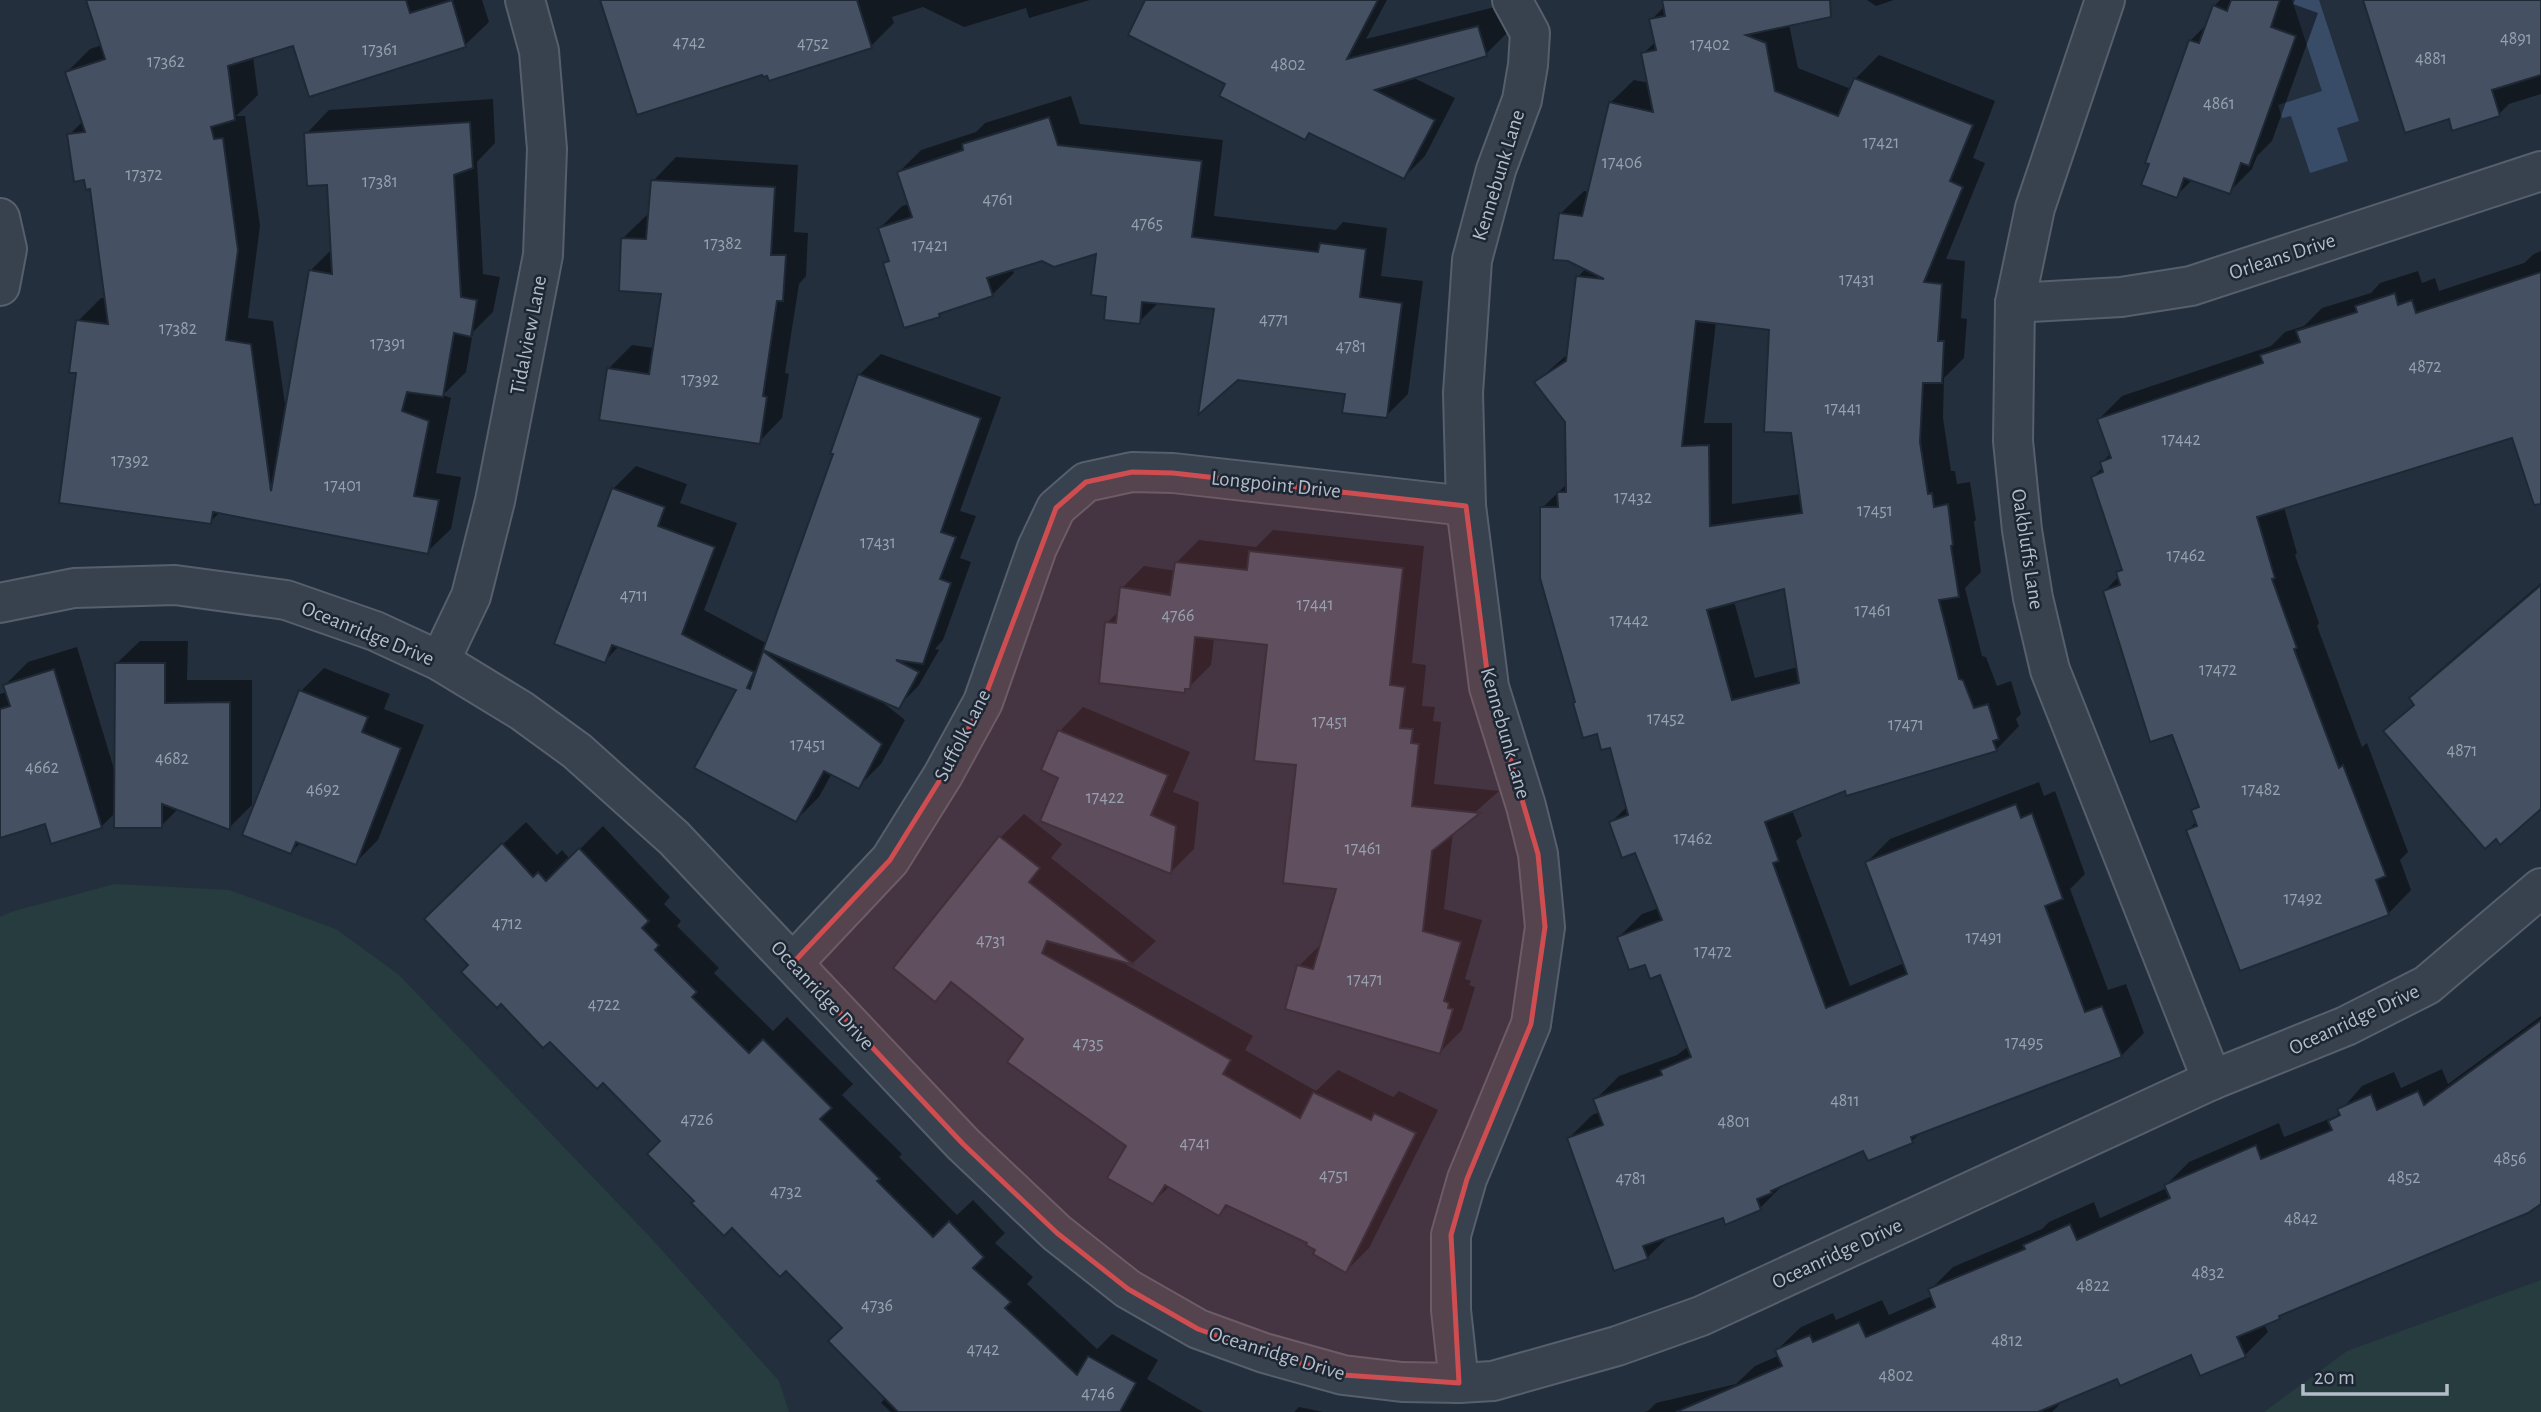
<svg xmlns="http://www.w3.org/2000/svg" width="2541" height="1412" font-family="'Alegreya Sans',sans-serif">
<rect width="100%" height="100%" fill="#242f3e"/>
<g fill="#263c3f">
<path d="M115,884l114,6 107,39 63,46 252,263 128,143 10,31h-789v-495l14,-6z"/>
<path d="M2541,1280v132h-277l83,-61z"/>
</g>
<path fill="#394c67" d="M2292,0h27l40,121 -22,7 11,33 -38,12 -19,-57 -9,2 -4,-13 44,-14z"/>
<g fill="#0007" fill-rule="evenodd">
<path d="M87,0h395l7,22 -24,23 -171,-1 -41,13 5,38 -22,21h9l15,110 -12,92 25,3 13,90 25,-141 21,-21 -4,-66 -22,-49 23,-24 164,-11 2,44 -18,19 6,112 17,3 -7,35 -20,20 -7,40 -23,23 8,3 -15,75 25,4 -10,52 -24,23 -207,-40 -10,10 -132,-150v-51l23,-23h6l-16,-111 -22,-52 14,-14 -16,-49 23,-23 12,-4z"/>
<path d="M602,0h488l-61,18 -3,-10 -62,19 -41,-20 -31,10 2,6 -23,23 -103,28z"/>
<path d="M1147,0h240l-21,39 133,-33 8,27 -21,21 -74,23 43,21 -30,58 -21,21 -93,-45 -6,6 -78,-55z"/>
<path d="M1663,0h165l-39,24 9,44 53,21 4,-10 24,-24 116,46 -22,57 12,5 -39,96 19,2 -4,57 6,1 -3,39 -20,20 -1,40 8,53h4l2,13 13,-2 6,38 -2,2 7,50 -16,16 17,68 4,1 11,29 14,-5 10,33 -5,5 3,7 -23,24 -150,39 -54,21 10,26 -6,5 54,145 54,-23 -37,-101 23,-23 149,-57 5,14 11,-5 30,83 -15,15 38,101 18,-6 18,49 -23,23 -198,74 -11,11 -48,8 -81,36 -23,23 -36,8 -55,20 -22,22 -78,-120 23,-23 8,-3 -4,-13 23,-23 58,-21 12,-9 -28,-73 -15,-10 -27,-26 23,-23 17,-6 -23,-57 -25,-29 17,-16 -86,-298 25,-24v-63l-31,-39 33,-29 9,-76 8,-9 -26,-54 24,-23 6,1 20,-89 24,-23 15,3 -6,-29 13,-13 -5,-21 14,-14zM1716,322l55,6 22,104 8,62 -69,10v-81h-28zM1786,587l12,80 -43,11 -21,-77z"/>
<path d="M1867,0h27l-18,6z"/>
<path d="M2220,0h75l-2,4 25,9 -46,128 -15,15 -5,13 -23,23 -36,-13 -17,17 14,-155 18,-18 6,-17z"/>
<path d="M2365,0h176v94l-32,10 -10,10 -49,3z"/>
<path d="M1071,96l9,28 143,16 -9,76 122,14 7,-8 44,6 -6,48 42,5 -15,113 -22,22 -170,-108 -57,-6 -20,20 -31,-26 -10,-45 -56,8 -30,9 2,5 -22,22 -48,16 -5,5 -54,-53 5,-4 -10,-31 22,-22 8,-2 -11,-32 22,-22 55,-18 9,-9z"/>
<path d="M676,157l122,8 -4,67 14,1 -2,43 -7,8 -14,89 4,1 -7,44 -23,24 -151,-73 24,-24 22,3 9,-56 -40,-54 24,-23h3l3,-34z"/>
<path d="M2541,251v178l-257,78 13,46 -2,2 24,68 -2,3 45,121 5,-4 41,109 -8,8 11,30 -23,24 -200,-84 9,-9 -4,-10 7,-7 -27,-71 -68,-142 14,-15 -1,-4 5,-5 -30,-90 10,-10 -1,-5 9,-9 -12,-34 23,-23 149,-50 14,-14 19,-6 18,-18 49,-15 9,-10 38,-12 4,12 13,-5 4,13 85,-28 10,-9z"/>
<path d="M881,354l120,43 -41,114 16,5 -16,42 11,4 -28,78 -8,9 4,1 -20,35 -21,22 -21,-9 28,22 -24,44 -23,23 -26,-14 -13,24 -23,23 -58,-131 -119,-43 -14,15 8,-172 23,-23 51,18 -7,19 57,20 -33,87 64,34 68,-191 23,-78z"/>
<path d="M1273,530l151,16 -12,117 14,2 -4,41 13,1 -2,14 8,1 -7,62 65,7 -46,41 -9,77 38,11 -17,59 6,2 -2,4 6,2 -13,43 -22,22 -141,-86 22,-22 18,-57 -41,-123 -29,-120 -55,-6 -3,27 -27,27 -77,-69 12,-12 3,-23 22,-22 32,5 1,-9 22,-22 57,7z"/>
<path d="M2541,583v224l-155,-76 29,-28 -4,-5 23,-23z"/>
<path d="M140,641h48l-1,39h65v125l-23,23 -51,-19 -17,17 -45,-14 -15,15 -55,-5 -46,14v-142l7,-2 -2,-7 23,-23 49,-15 38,125 1,-108z"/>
<path d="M324,668l66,26 -6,15 40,16 -46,115 -23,23 -54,-21 -10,10 10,-161z"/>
<path d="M1083,707l107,45 -17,40 26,10 -5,47 -23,23 -111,-95 -17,-7 17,-39z"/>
<path d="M1024,814l38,30 -11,14 105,83 -23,22 -13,-2 133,75 -8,14 71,41 22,-21 55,27 6,-6 39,19 -69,138 -23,23 -37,-29 -80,-37 -10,9 -49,-28 -17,16 -25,-56 -103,-107 -72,-57 -18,18 -39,-32 105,-131z"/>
<path d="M526,822l31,33 5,-5 8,9 33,-33 67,71 -6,7 17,17 -4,5 42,42 -5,5 59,58 14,-14 66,67 -11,11 60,59 -3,3 58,58 16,-15 32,33 -10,10 38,34 -6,7 70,65 15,-15 46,26 -11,19 56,33h-312l-10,-9 5,-6 -42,-70 -58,-58 -89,-69 -34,-59 -60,-60 -132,-116 -22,-69z"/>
<path d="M2541,1016v186l-256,109 -6,6 -15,7 4,8 -23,23 -53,-2 -74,24 -61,25 2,3 -7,7h-409l5,-1 8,-8 80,-19 19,-18 25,-11 -3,-5 24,-23 32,-14 3,7 46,-20 7,15 43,-19 -2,-6 23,-23 89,-38 7,-7 45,-20 6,16 67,-30 -1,-3 23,-23 90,-39 5,14 52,-21 26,-30 32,-14 7,16 41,-19 6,15z"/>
<path d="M1299,1407l24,5h-29z"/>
</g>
<g fill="#455162" stroke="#1f2835" stroke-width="2" fill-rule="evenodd">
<path d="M86,0h320l4,13 42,-13 14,47 -157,50 -16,-51 -65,20 7,54 -24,7 3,12 9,-1 15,112 -12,90 25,4 20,147 38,-221 23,4 -5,-89 -20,1 -3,-53 166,-11 3,46 -19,7 7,122 16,3 -6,37 -17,-4 -11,64 -36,-5 -5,19 27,10 -15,75 25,4 -11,54 -215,-42 -2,12 -152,-21 17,-130h-7l7,-53 32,4 -18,-135 -4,1 -2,-10 -10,2 -7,-48 18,-2 -20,-60 40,-13z"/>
<path d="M600,0h257l15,48 -103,33 -2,-5 -4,1 -1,-2 -125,40z"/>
<path d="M1145,0h233l-31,59 131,-33 9,30 -112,34 60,30 -31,59 -95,-46 -4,7 -86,-44 6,-12 -97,-49z"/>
<path d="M1662,0h168l1,17 -85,18 20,8 9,48 63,25 16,-38 119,47 -23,56 13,6 -39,95 18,2 -4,57h6l-2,42h-19l-3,59 8,52 4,-1 2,14 14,-3 5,41 -2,1 8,51 -20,3 20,79 4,1 11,28 14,-4 11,35 -6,2 4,10 -151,45 -1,-5 -80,31 14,39 -6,2 53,145 81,-34 -42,-112 151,-58 5,14 11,-5 31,86 -18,7 40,106 17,-6 20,51 -211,80 2,6 -45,18 -5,-10 -92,40 1,2 -15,6 4,11 -36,15 -2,-7 -80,28 5,13 -34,12 -47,-133 36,-13 -10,-26 69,-24 -2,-5 31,-13 -31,-82 -10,4 -5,-14 -16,5 -12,-33 45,-17 -27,-67 -13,5 -13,-36 19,-7 -18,-67 -9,2 -4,-16 -14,4 -10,-35 2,-1 -35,-124v-71h18l-1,-15h9l-1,-70 -31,-40 32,-21 10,-85 28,3 -36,-18 -15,-1 6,-47 23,3 27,-114 44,10 -12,-59 15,-3 -7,-31 16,-3zM1696,321l73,9 -5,102 27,1 11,80 -92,13 -1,-81 -27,1zM1784,589l15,94 -67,17 -25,-90z"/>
<path d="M2231,0h49l-9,27 25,9 -47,130 -8,-3 -11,31 -46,-16 -7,20 -36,-13 8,-21 -4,-1 44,-123 10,3 14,-38 14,6z"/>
<path d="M2363,0h178v75l-49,15 8,26 -48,15 -3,-12 -44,14z"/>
<path d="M1049,117l9,28 144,16 -10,76 126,15 2,-9 46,6 -6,48 42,6 -15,115 -45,-5 3,-19 -107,-14 -40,35 16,-106 -72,-7 -2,22 -36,-4 2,-23 -15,-2 5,-41 -42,13 -12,-6 -55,17 6,18 -54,18 1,3 -36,11 -21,-65 6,-2 -11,-33 34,-11 -15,-45 66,-22 -1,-6z"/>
<path d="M651,180l124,7 -4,68h15l-3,46h-6l-14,95 4,1 -7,47 -161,-24 8,-52 42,6 12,-80 -42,-3 2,-53 25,1z"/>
<path d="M2541,272v232l-7,1 -22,-67 -255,79 18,61 -3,1 25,69 -3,1 45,119 4,-3 43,111 -10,4 13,35 -149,56 -54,-141 11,-4 -6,-16 8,-3 -27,-72 -22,7 -47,-151 17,-6 -4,-13 6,-2 -31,-93 12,-5 -3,-10 11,-4 -14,-39 166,-56 -3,-8 40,-13 -4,-11 61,-19 -2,-6 40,-13 3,12 14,-5 4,13z"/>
<path d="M858,374l123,44 -40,114 15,5 -16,42 11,4 -28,81 -27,-4 23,12 -20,37 -136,-59 70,-196h-3z"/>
<path d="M612,488l53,19 -7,19 57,21 -33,87 72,38 -7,16 3,1 13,-38 119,93 -23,45 -35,-18 -28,51 -102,-54 42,-78 -124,-45 -7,18 -51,-19z"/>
<path d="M1249,551l154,17 -13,117 15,2 -5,41 13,1 -2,14 8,1 -7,62 68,7 -48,38 -9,80 38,11 -17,59 5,2 -1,5 5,1 -13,45 -155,-45 12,-44 16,4 23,-80 -53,-6 13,-118 -42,-4 13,-116 -72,-8 -5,52h-5v4l-86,-10 6,-61 11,1 4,-36 50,8 5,-33 72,8z"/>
<path d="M2541,585v224l-41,36 -4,-6 -11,10 -102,-118 31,-26 -5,-7z"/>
<path d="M115,663h50v40l65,-1v128l-68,-26v24h-48z"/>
<path d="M54,669l48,159 -51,16 -6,-20 -45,14v-129l10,-3 -7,-21z"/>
<path d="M299,690l69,27 -6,15 39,16 -45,117 -60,-23 -5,12 -49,-19z"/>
<path d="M1058,730l110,45 -17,40 25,11 -5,48 -131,-53 18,-43 -17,-8z"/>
<path d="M999,836l41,32 -11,14 105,83 -87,-24 -5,12 189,107 -8,14 77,44 13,-26 58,28 3,-7 42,20 -70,140 -33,-19 2,-4 -9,-5 1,-2 -81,-38 -7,11 -54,-31 -12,19 -46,-26 19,-32 -119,-84 16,-23 -72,-57 -16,20 -42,-34z"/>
<path d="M502,843l31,34 5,-5 8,9 33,-33 70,73 -7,7 17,17 -4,5 42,42 -5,5 57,56 14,-14 69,69 -12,11 60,60 -3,2 56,56 16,-16 35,36 -11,11 38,34 -6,6 72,67 11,-19 48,27 -16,29h-222l-70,-71 14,-13 -56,-57 -6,6 -48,-49 -8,8 -33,-33 3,-2 -47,-47 13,-13 -57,-58 -6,6 -47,-47 -7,6 -42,-44 -4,4 -36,-36 7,-7 -44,-46z"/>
<path d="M2541,1020v184l-13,9 -249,103 1,3 -43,18 9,20 -46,19 -9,-21 -71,31 -3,-7 -79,33h-362l106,-46 -7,-16 35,-15 3,7 46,-20 7,15 69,-30 -7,-18 97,-40 -2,-4 47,-21 7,16 93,-42 -6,-13 92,-40 5,14 71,-29 -4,-9 12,-6 -3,-6 34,-15 6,16 41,-19 6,14z"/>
</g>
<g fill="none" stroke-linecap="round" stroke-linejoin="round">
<g stroke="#565f6c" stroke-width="42">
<g id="minor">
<path d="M2105,0l-70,208 -20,95 -2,138 9,89 11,68 17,72 162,410"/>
<path d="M0,218l7,31 -7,37"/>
<path d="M2015,303l106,-6 70,-11 350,-115"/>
<path d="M0,603l74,-15 101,-3 111,15 89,31 65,30 82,50 55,40 97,87 289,306 94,89 71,56 70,40 66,24 79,22 59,7 57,1 34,-2 124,-35 84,-30 511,-236 134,-54 81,-41 114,-97"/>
<path d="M440,661l31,-65 24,-95 48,-246 4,-106 -8,-98 -14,-51"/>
<path d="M793,963l97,-103 53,-85 40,-73 54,-154 19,-40 30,-26 46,-10 41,1 293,33"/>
<path d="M1459,1383l-8,-73v-75l16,-56 64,-155 14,-97 -7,-73 -12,-48 -37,-119 -23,-181 -3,-113 9,-133 24,-90 26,-70 6,-35 2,-32 -18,-33"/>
</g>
</g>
<use href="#minor" stroke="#38414e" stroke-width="38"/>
</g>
<path fill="#ce4d50" fill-opacity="0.2" stroke="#ce4d50" stroke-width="5" stroke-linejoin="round" d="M1132,472l41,1 293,33 23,181 49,167 7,73 -14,97 -64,155 -16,56 8,148 -116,-8 -79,-22 -66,-24 -70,-40 -71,-56 -94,-89 -170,-181 97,-103 53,-85 40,-73 73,-194 30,-26z"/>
<g text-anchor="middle" stroke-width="5" stroke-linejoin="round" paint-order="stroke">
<g font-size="18" fill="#98a1af">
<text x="2516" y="44">4891</text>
<text x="689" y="48">4742</text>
<text x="813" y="49">4752</text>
<text x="1710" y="50">17402</text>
<text x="380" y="55">17361</text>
<text x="2431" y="64">4881</text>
<text x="166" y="67">17362</text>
<text x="1288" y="70">4802</text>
<text x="2219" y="109">4861</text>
<text x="1881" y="148">17421</text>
<text x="1622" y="168">17406</text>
<text x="144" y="180">17372</text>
<text x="380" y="187">17381</text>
<text x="998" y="205">4761</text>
<text x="1147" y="229">4765</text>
<text x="723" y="249">17382</text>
<text x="930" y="251">17421</text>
<text x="1857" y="285">17431</text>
<text x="1274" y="325">4771</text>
<text x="178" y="334">17382</text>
<text x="388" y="349">17391</text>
<text x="1351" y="352">4781</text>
<text x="2425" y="372">4872</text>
<text x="700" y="385">17392</text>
<text x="1843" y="414">17441</text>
<text x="2181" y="445">17442</text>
<text x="130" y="466">17392</text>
<text x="343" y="491">17401</text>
<text x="1633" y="503">17432</text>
<text x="1875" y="516">17451</text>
<text x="878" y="548">17431</text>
<text x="2186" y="561">17462</text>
<text x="634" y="601">4711</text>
<text x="1315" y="610">17441</text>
<text x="1873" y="616">17461</text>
<text x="1178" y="621">4766</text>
<text x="1629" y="626">17442</text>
<text x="2218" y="675">17472</text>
<text x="1666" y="724">17452</text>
<text x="1330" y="727">17451</text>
<text x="1906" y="730">17471</text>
<text x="808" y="750">17451</text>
<text x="2462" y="756">4871</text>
<text x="172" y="764">4682</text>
<text x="42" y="773">4662</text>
<text x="323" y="795">4692</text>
<text x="2261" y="795">17482</text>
<text x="1105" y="803">17422</text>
<text x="1693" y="844">17462</text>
<text x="1363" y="854">17461</text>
<text x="2303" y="904">17492</text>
<text x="507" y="929">4712</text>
<text x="1984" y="943">17491</text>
<text x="991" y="946">4731</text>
<text x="1713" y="957">17472</text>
<text x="1365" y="985">17471</text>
<text x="604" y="1010">4722</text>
<text x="2024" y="1048">17495</text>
<text x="1088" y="1049">4735</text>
<text x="1845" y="1106">4811</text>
<text x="697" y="1125">4726</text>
<text x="1734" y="1127">4801</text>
<text x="1195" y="1149">4741</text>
<text x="2510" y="1164">4856</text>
<text x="1334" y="1181">4751</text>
<text x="2404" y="1183">4852</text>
<text x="1631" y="1184">4781</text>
<text x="786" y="1197">4732</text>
<text x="2301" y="1224">4842</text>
<text x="2208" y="1278">4832</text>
<text x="2093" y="1291">4822</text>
<text x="877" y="1311">4736</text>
<text x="2007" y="1346">4812</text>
<text x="983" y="1355">4742</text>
<text x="1896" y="1381">4802</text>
<text x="1098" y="1399">4746</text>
</g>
<g font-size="21" fill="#b4bcc9" stroke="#1d2633">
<text transform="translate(1498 175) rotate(-73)" y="7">Kennebunk Lane</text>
<text transform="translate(2282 256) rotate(-18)" y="7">Orleans Drive</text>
<text transform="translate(528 335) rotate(-79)" y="7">Tidalview Lane</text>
<text transform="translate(1276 484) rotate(6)" y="7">Longpoint Drive</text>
<text transform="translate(2028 549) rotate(81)" y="7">Oakbluffs Lane</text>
<text transform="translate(368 633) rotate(22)" y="7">Oceanridge Drive</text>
<text transform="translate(1506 733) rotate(74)" y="7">Kennebunk Lane</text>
<text transform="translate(962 735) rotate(-63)" y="7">Suffolk Lane</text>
<text transform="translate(823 995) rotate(47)" y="7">Oceanridge Drive</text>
<text transform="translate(2354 1019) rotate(-25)" y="7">Oceanridge Drive</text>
<text transform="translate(1837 1253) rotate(-25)" y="7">Oceanridge Drive</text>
<text transform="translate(1277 1353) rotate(17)" y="7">Oceanridge Drive</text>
</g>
</g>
<path d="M2303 1384v10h144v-10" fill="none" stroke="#b4bcc9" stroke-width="3.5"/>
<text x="2314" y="1384" font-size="21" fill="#b4bcc9" stroke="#1d2633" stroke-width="5" paint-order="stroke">20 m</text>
</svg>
